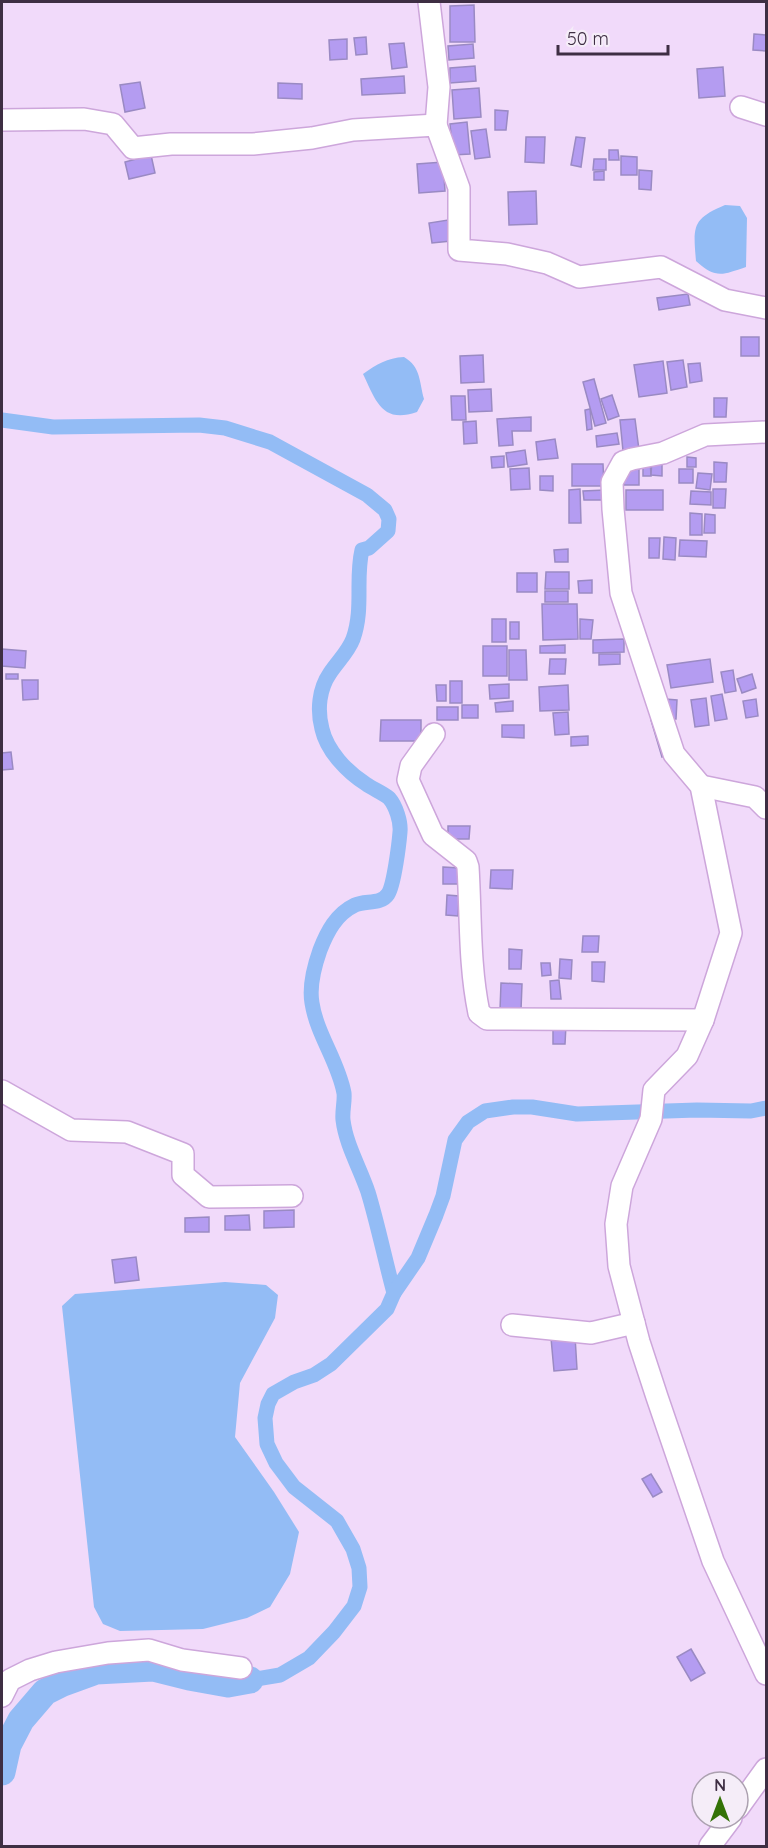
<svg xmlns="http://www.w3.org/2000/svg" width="768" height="1848" font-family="Quicksand,sans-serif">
<rect width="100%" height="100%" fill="#f1dafa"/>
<g fill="#93bcf5">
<path d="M725,205l15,1 7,12 -1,49c-24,8 -30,12 -50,-6 -3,-35 -4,-42 29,-56z"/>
<path d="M404,357c17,10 15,24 20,42l-7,13c-35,12 -41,-11 -54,-38 14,-10 24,-16 41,-17z"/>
<path d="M225,1282l41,3 12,10 -3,23 -35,65 -5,54 39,55 25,40 -9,42 -20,33 -23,11 -44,11 -83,2 -17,-7 -9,-17 -32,-301 13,-12z"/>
</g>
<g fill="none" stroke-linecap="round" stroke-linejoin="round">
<g stroke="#93bcf5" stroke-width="15">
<path d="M2,420l51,7 146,-2 26,3 45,14 97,53 18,15 4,9 -1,12 -19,17 -7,2c-7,29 2,58 -9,89 -5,13 -15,22 -23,34 -11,16 -13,37 -8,56 5,22 25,43 44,55 7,5 17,9 23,14 7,8 12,24 11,34 -1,12 -6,53 -12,62 -7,11 -23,6 -33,11 -19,9 -28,27 -35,45 -6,17 -11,36 -8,53 5,32 26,58 32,90 1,8 -2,18 -1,27 3,25 17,48 25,72 10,33 17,68 26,101"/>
<path d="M250,1680l30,-5 29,-17 25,-26 20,-26 6,-19 -1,-19 -6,-19 -16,-28 -43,-34 -18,-24 -9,-19 -2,-26 3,-14 5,-10 21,-12 20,-7 17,-11 56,-55 7,-16 24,-35 18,-43 7,-19 12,-56 13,-18 17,-11 28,-4h19l45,7 120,-4 54,1 15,-3"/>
</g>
<path stroke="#93bcf5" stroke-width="27" d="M2,1772l6,-27 13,-25 24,-28 18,-9 33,-12 57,-3 36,9 39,7 22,-4"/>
</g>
<g fill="#b49cf1" stroke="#9a8ac3" stroke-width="1.5">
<path d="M474,5l1,37h-25v-36z"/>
<path d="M754,34l12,1v16l-13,-1z"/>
<path d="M366,37l1,17 -11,1 -2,-17z"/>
<path d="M347,39v20l-17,1 -1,-20z"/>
<path d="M404,43l3,24 -15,2 -3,-25z"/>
<path d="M473,44l1,14 -25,2 -1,-14z"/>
<path d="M475,66l1,15 -26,2v-15z"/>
<path d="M723,67l2,29 -26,2 -2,-29z"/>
<path d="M404,76l1,17 -43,2 -1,-16z"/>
<path d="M140,82l5,26 -20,4 -5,-27z"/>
<path d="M278,83l24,1v15l-24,-1z"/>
<path d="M479,88l2,29 -27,2 -2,-29z"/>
<path d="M495,110l13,1 -2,19h-11z"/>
<path d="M467,122l3,32 -17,1 -3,-31z"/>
<path d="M486,129l4,28 -15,2 -4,-28z"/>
<path d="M526,137h19l-1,26 -19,-1z"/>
<path d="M576,137l9,1 -4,29 -10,-2z"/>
<path d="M609,150h9l1,10h-10z"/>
<path d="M151,155l4,18 -26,6 -4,-17z"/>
<path d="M621,156l16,1v18h-16z"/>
<path d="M594,159h12v11h-13z"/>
<path d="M443,162l2,29 -26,2 -2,-29z"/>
<path d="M639,170l13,1 -1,19 -12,-1z"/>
<path d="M604,171v9h-10v-8z"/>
<path d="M536,191l1,33 -28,1 -1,-33z"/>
<path d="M448,220l3,21 -19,2 -3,-20z"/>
<path d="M688,294l2,11 -31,5 -2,-12z"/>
<rect x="741" y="337" width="18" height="19"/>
<path d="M483,355l1,27 -23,1 -1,-27z"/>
<path d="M683,360l4,27 -16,3 -4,-28z"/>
<path d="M663,361l4,32 -28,4 -5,-32z"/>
<path d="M700,363l2,18 -12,2 -2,-19z"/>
<path d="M594,379l12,44 -11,3 -12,-44z"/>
<path d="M491,389l1,22 -23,1 -1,-22z"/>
<path d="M612,395l7,21 -11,4 -7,-21z"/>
<path d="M451,396h14l1,24h-14z"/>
<path d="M714,398h13l-1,19h-12z"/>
<path d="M590,409l2,20 -5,1 -2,-20z"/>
<path d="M531,417v14h-19l1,14 -14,1 -2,-27z"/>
<path d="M635,419l4,31 -16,1 -3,-31z"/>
<path d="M476,421l1,22 -13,1 -1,-22z"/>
<path d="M617,433l2,11 -22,3 -1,-11z"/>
<path d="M555,439l3,19 -20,2 -2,-18z"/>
<path d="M525,450l2,14 -19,3 -2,-14z"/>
<path d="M504,456v11l-12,1 -1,-11z"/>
<path d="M687,457l9,1v9h-9z"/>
<path d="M643,458h7l1,18h-8z"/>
<path d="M652,459h10v17l-11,-1z"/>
<path d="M714,462l13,1 -1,19h-12z"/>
<path d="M572,464h31l1,22h-32z"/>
<rect x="624" y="465" width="15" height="20"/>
<path d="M529,468l1,21 -19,1 -1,-21z"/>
<rect x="679" y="469" width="14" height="14"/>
<path d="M698,473l14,1 -2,16 -14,-2z"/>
<path d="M540,476h13v15l-13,-1z"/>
<path d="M580,489l1,34h-12v-33z"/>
<path d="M713,489h13l-1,19h-12z"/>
<path d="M605,490l1,10h-22l-1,-9z"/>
<rect x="626" y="490" width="37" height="20"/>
<path d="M691,491l20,1v13l-21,-1z"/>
<path d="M690,513l12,1v21h-12z"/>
<path d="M705,514l10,1v18h-11z"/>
<path d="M664,537l12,1 -1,22 -12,-1z"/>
<path d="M649,538h11l-1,20h-10z"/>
<path d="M680,540l27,1 -1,16 -27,-1z"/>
<path d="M568,549v13h-13l-1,-12z"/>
<path d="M546,572h23v17h-24z"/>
<rect x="517" y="573" width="20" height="19"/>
<path d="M592,580v13h-13l-1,-12z"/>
<rect x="545" y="591" width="23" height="11"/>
<path d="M542,604h35l1,35 -35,1z"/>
<rect x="492" y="619" width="14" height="23"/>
<path d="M580,619l13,1 -2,19h-11z"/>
<rect x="510" y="622" width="9" height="17"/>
<path d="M624,639v13l-31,1v-13z"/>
<path d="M565,645v8h-25v-7z"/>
<rect x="483" y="646" width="24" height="30"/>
<path d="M2,649l24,2 -1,17 -23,-2z"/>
<path d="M509,650h17l1,30h-18z"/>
<path d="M599,654h21v10l-21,1z"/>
<path d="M550,659h16l-1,15h-16z"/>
<path d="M710,659l3,23 -42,6 -4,-23z"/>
<path d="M733,670l3,21 -11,2 -4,-21z"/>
<rect x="6" y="674" width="12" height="5"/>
<path d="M752,674l4,14 -14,5 -5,-14z"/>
<path d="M22,680h16v19l-15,1z"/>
<rect x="450" y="681" width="12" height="22"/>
<path d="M509,684v14l-19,1 -1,-14z"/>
<path d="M436,685h10v16h-9z"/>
<path d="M568,685l1,25 -29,1 -1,-24z"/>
<path d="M722,694l5,25 -12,2 -4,-25z"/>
<path d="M706,698l3,27 -14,2 -4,-27z"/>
<path d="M665,699l12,1 -1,19h-12z"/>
<path d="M756,699l2,17 -12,2 -3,-17z"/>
<path d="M513,701v10l-17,1 -1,-9z"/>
<rect x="462" y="705" width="16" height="13"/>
<rect x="437" y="707" width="21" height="13"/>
<path d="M568,712l1,22 -14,1 -2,-22z"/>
<path d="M660,718l11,36 -9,3 -11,-37z"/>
<path d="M381,720h40v21h-41z"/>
<path d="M502,725h22v13l-22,-1z"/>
<path d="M588,736v9l-17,1v-9z"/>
<path d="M11,752l2,17 -11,1v-17z"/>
<path d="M448,826h22l-1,13h-21z"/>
<path d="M443,867l17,1 -1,16h-16z"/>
<path d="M491,870h22l-1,19 -22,-1z"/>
<path d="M447,895l12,1 -1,20 -12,-1z"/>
<path d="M583,936h16l-1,16h-16z"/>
<path d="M509,949l13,1 -1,19h-12z"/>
<path d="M560,959l12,1 -1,19 -12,-1z"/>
<path d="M592,962h13l-1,20 -12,-1z"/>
<path d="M541,963h9l1,12 -9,1z"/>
<path d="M559,980l2,19h-10l-1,-18z"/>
<path d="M501,983l21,1 -1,26h-21z"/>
<path d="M553,1024l13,1 -1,19h-12z"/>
<path d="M294,1210v17l-30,1v-17z"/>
<path d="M249,1215l1,15h-25v-14z"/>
<path d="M209,1217v15h-24v-14z"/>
<path d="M136,1257l3,23 -24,3 -3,-23z"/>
<path d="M575,1336l2,33 -23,2 -3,-33z"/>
<path d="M651,1474l11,18 -9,5 -11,-18z"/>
<path d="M691,1649l14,24 -14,8 -14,-24z"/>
</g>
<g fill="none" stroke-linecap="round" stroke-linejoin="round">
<g stroke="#cda6db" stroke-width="24">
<g id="minor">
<path d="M429,2l10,85 -3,38"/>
<path d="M741,107l25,8"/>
<path d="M2,120l82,-1 29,5 20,24 38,-4h82l59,-6 41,-8 83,-5 23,63v62l48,4 40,9 32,14 82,-10 64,33 41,8"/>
<path d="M766,432l-61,3 -42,18 -31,6 -9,3 -11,20 1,27 8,84 53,161 27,32 30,147 -28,87 -16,36 -33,34 -3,29 -29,67 -6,38 3,42 20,76 18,55 56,164 53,113"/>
<path d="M434,734l-23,32 -3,14 25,55 33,26 2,6c3,49 1,98 11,146l8,6 216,1"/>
<path d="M701,786l54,11 11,11"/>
<path d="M2,1091l69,39 56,2 56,22v21l26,22 83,-1"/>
<path d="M512,1325l79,8 43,-10"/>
<path d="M2,1696l8,-16 20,-10 26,-8 52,-9 41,-3 33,10 59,8"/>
<path d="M738,1808l28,-39"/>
<path d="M710,1846l21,-28"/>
</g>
</g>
<use href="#minor" stroke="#fff" stroke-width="21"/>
</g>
<rect width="768" height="1848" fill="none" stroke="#3e2e43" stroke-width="6"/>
<g transform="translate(720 1800)"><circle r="28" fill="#f5edf8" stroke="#aca1b0" stroke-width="1.5"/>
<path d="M0-4.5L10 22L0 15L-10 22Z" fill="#347207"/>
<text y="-9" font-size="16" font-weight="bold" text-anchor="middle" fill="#3e2e43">N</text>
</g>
<path d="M558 45v9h110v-9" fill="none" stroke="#3e2e43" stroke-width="3"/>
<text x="567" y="45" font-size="18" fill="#3e2e43" stroke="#f5edf8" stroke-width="4.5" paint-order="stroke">50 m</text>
</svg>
